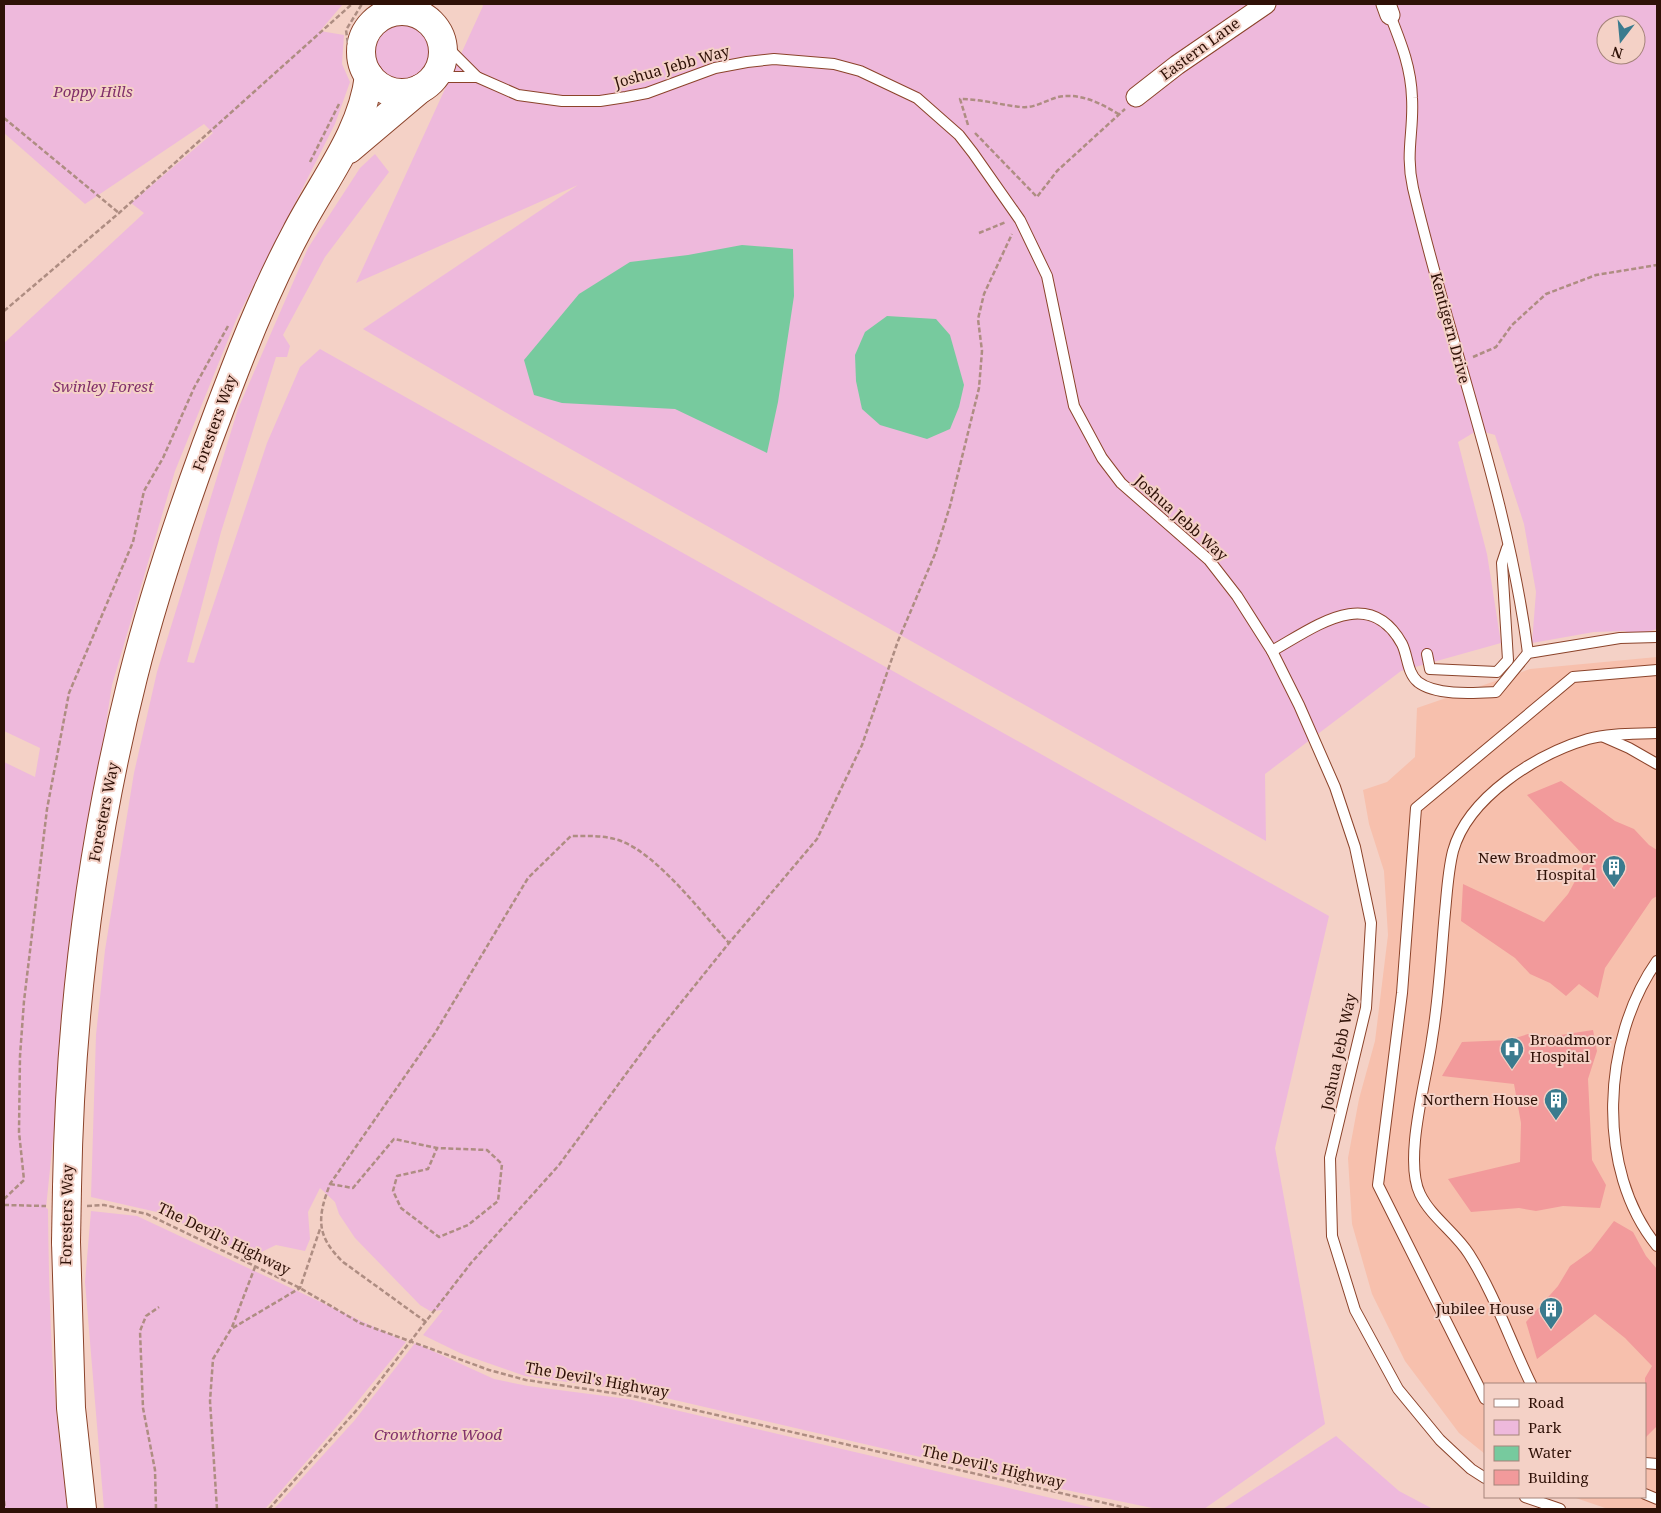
<svg xmlns="http://www.w3.org/2000/svg" width="1661" height="1513" font-family="'Noto Serif',serif">
<rect width="100%" height="100%" fill="#f4d1c6"/>
<path fill="#f7c0ad" d="M1657,657v852h-49l-35,-12h72v-113h-160v70l-26,-21 -54,-72 -33,-67 -20,-70 -4,-66 11,-59 16,-58 13,-106 -4,-64 -15,-47 -6,-34 24,-8 28,-25 2,-49 113,-39z"/>
<g fill="#eeb9dc" fill-rule="evenodd">
<path d="M4,4h339l-23,27 24,4 -2,29 8,18 -15,42 -99,196 -61,151 -63,214 -36,232 -30,291 2,1c1,100 4,201 21,300h-65v-747l31,15 5,-29 -36,-17v-388l140,-130 -13,-10 82,-70 -9,-9 -119,80 -81,-71z"/>
<path d="M482,4h1175v625l-21,6 -12,-4 -30,1 -62,11 4,-51 -12,-68 -29,-89 -17,-5 -20,12 29,112 14,89 -100,28 -136,103 1,67 -761,-429 -142,-83 215,-144 -222,98 127,-277zM1606,25h30v30h-30z"/>
<circle cx="402" cy="52" r="29"/>
<path d="M375,154l14,18 -64,85 -42,78 7,11 -3,11h-11l-55,175 -34,130 7,1 73,-220 33,-76 20,-18 1009,567 -54,232 50,276 -121,85h-47l-134,-28 -383,-89 -115,-16 -63,-22 -39,-19 20,-25 -13,1 -10,-6 -65,-67 -16,-24 -4,-12 -15,-14 -12,24 2,27 -5,12 -29,-6 -25,12 -90,-44 -70,-16 5,-162 9,-85 29,-177 23,-101 81,-263 70,-161 52,-80z"/>
<path d="M91,1211l46,5 269,126 -66,81 -75,86h-161l-19,-227z"/>
<path d="M415,1343l79,36 34,7 100,13 470,110h-824l80,-88z"/>
<path d="M1336,1436l63,55 34,18h-210z"/>
</g>
<g fill="#77ca9e">
<path d="M742,245l51,4 1,47 -16,106 -11,51 -92,-44 -113,-6 -28,-8 -10,-35 55,-66 51,-32 58,-7z"/>
<path d="M887,316l49,3 14,16 14,50 -5,22 -9,22 -23,10 -47,-14 -18,-16 -6,-28 -1,-26 10,-23z"/>
</g>
<g fill="#f29a9b">
<path d="M1561,781l54,40 19,8 15,16 8,5v46l-5,3 -47,69 -7,30 -19,-14 -13,12 -16,-13 -20,-9 -15,-16 -54,-37 2,-37 81,38 24,-28 19,-35 -60,-64z"/>
<path d="M1593,1030l4,21 -9,28 4,81 14,25 -6,23 -37,-2 -27,5 -17,-3 -48,4 -23,-33 72,-17 1,-39 -7,-39 -72,-8 20,-34 47,-2 19,-6 26,2z"/>
<path d="M1614,1221l19,11 13,24 11,13v157l-12,12v-60l7,-12 -27,-28 -30,-24 -58,45 -11,-37 32,-36 12,-20 21,-15z"/>
</g>
<g fill="none" stroke-linecap="round" stroke-linejoin="round">
<g stroke="#8b432a" stroke-width="12">
<g id="lane">
<path d="M1390,15c11,28 21,52 22,83 2,33 -7,55 1,90 36,154 95,309 115,465"/>
<path d="M443,43l34,34 41,18 44,6h38l26,-4 21,-4 68,-25 32,-6 27,-3 60,5 26,7 57,27 42,37 14,18 47,67 27,56 27,130 28,52 19,25 88,77 28,36 35,55 27,54 36,82 20,60 16,76 -5,85 -36,150 2,78 23,74 43,79 42,51 31,29 14,9"/>
<path d="M435,77h42"/>
<path d="M1272,651c43,-24 97,-67 130,-7 6,12 5,29 16,38 18,14 57,11 78,10l32,-39 92,-15 37,-1"/>
<path d="M1427,654l3,15 67,3 11,-12 -6,-97 5,-15"/>
<path d="M1604,737l25,11 28,16"/>
<path d="M1657,961c-55,78 -62,209 0,285"/>
<path d="M1531,1384c-21,-43 -36,-89 -62,-130 -13,-21 -38,-37 -49,-60 -17,-35 7,-116 12,-155 7,-41 9,-84 13,-127 2,-20 3,-41 8,-61 15,-54 84,-97 135,-112 22,-6 46,-5 69,-6"/>
<path d="M1485,1399l-107,-214 24,-192 14,-185 157,-131 84,-7"/>
<path d="M1645,1463l12,1"/>
<path d="M1645,1494l12,5"/>
<path d="M1525,1497l35,12"/>
</g>
</g>
<g stroke="#8b432a" stroke-width="21">
<g id="street">
<path d="M1386,4l4,11"/>
<path d="M1136,97l41,-32 89,-61"/>
</g>
</g>
<g stroke="#8b432a" stroke-width="30">
<g id="primary">
<circle cx="402" cy="52" r="41"/>
<path d="M349,149l71,-60"/>
<path d="M67,1187c3,-171 24,-343 66,-510 26,-103 62,-205 101,-305 18,-47 38,-94 62,-139 26,-51 66,-99 73,-157"/>
<path d="M66,1242l5,166 11,101"/>
</g>
</g>
<g stroke="#ae8d82" stroke-width="2.5" stroke-dasharray="5 2.5" stroke-linecap="butt">
<path d="M351,65l-5,-35 16,-26"/>
<path d="M4,118l115,95"/>
<path d="M968,125l-8,-26c21,0 41,6 61,8 16,2 30,-11 45,-11 19,-1 38,9 54,19"/>
<path d="M975,133l62,64 20,-26 68,-62"/>
<path d="M310,162l29,-58"/>
<path d="M979,233l27,-11"/>
<path d="M4,311l115,-98 233,-209"/>
<path d="M1473,357l23,-10 16,-22 34,-31 50,-19 61,-10"/>
<path d="M330,1184l23,4 41,-49 43,9 50,2 15,14 -4,37 -30,24 -29,12 -38,-29 -8,-17 4,-15 31,-7 9,-21"/>
<path d="M4,1199l20,-19 -5,-48 1,-76 4,-55 23,-192 22,-116 64,-151 11,-51 19,-33 31,-70 34,-62"/>
<path d="M4,1205l42,1"/>
<path d="M87,1206l17,-1 43,9 153,74 60,35 129,47 37,10 107,16 498,113"/>
<path d="M426,1322l-83,-60c-27,-26 -26,-44 -13,-78l105,-151 93,-155 43,-42c17,0 34,-1 50,5 37,14 81,72 108,102"/>
<path d="M232,1327l23,-60"/>
<path d="M4,1501l1,8"/>
<path d="M156,1509l-1,-39 -12,-62 -3,-77 6,-15 13,-9"/>
<path d="M217,1509l-7,-108 3,-42 18,-30 69,-41 20,-59"/>
<path d="M269,1509l93,-105 109,-141 88,-98 92,-125 78,-97 88,-104 45,-94 36,-104 37,-87 15,-48 29,-118 3,-37 -4,-32 6,-25 28,-60"/>
</g>
<use href="#lane" stroke="#fff" stroke-width="10"/>
<use href="#street" stroke="#fff" stroke-width="19"/>
<use href="#primary" stroke="#fff" stroke-width="28"/>
<g stroke="#8b432a" stroke-width="30" stroke-linecap="butt">
<path id="primary-bridge" d="M66,1242l1,-55"/>
</g>
<use href="#primary-bridge" stroke="#fff" stroke-width="28"/>
</g>
<defs>
<g id="building-pin" transform="scale(1.25)"><path d="M0 17L-7.5 6A9.5 9.5 0 1 1 7.5 6Z" fill="#3b7b8e" stroke="#f4d1c6"/><path d="M-4-6H4V6H1V3H-1V6H-4ZM-2.5-4.3h1.7v1.8h-1.7ZM.8-4.3h1.7v1.8H.8ZM-2.5-1h1.7V.8h-1.7ZM.8-1h1.7V.8H.8Z" fill="#fff"/></g>
<g id="hospital-pin" transform="scale(1.25)"><path d="M0 17L-7.5 6A9.5 9.5 0 1 1 7.5 6Z" fill="#3b7b8e" stroke="#f4d1c6"/><path d="M-5-5h3v3.5h4V-5h3V5h-3V1.5h-4V5h-3Z" fill="#fff"/></g>
</defs>
<g fill-rule="evenodd">
<use href="#building-pin" x="1614" y="867"/>
<use href="#hospital-pin" x="1512" y="1049"/>
<use href="#building-pin" x="1556" y="1100"/>
<use href="#building-pin" x="1551" y="1309"/>
</g>
<g text-anchor="middle" stroke-width="4" stroke-linejoin="round" paint-order="stroke">
<g font-size="15" fill="#2f1107" stroke="#f4d1c6">
<text transform="translate(1200 49) rotate(-36)" y="5">Eastern Lane</text>
<text transform="translate(672 67) rotate(-16)" y="5">Joshua Jebb Way</text>
<text transform="translate(1450 328) rotate(75)" y="5">Kentigern Drive</text>
<text transform="translate(215 423) rotate(-70)" y="5">Foresters Way</text>
<text transform="translate(1181 518) rotate(42)" y="5">Joshua Jebb Way</text>
<text transform="translate(104 812) rotate(-79)" y="5">Foresters Way</text>
<text transform="translate(1339 1052) rotate(-78)" y="5">Joshua Jebb Way</text>
<text transform="translate(67 1215) rotate(-89)" y="5">Foresters Way</text>
<text transform="translate(224 1239) rotate(26)" y="5">The Devil's Highway</text>
<text transform="translate(597 1380) rotate(10)" y="5">The Devil's Highway</text>
<text transform="translate(993 1467) rotate(13)" y="5">The Devil's Highway</text>
</g>
<g font-size="15" font-style="italic" fill="#81306b" stroke="#f4d1c6">
<text x="93" y="97">Poppy Hills</text>
<text x="103" y="392">Swinley Forest</text>
<text x="438" y="1440">Crowthorne Wood</text>
</g>
<g font-size="15" fill="#2f1107" stroke="#f4d1c6" text-anchor="end">
<text x="1596" y="863">New Broadmoor<tspan x="1596" dy="17">Hospital</tspan></text>
<text x="1530" y="1045" text-anchor="start">Broadmoor<tspan x="1530" dy="17">Hospital</tspan></text>
<text x="1538" y="1105">Northern House</text>
<text x="1534" y="1314">Jubilee House</text>
</g>
</g>
<rect width="1661" height="1513" fill="none" stroke="#2f1107" stroke-width="10"/>
<rect x="1484" y="1383" width="162" height="115" fill="#f4d1c6" stroke="#a5847a"/>
<rect x="1494" y="1399" width="25" height="8" fill="#ffffff" stroke="#a5847a"/>
<text x="1528" y="1408" font-size="15" fill="#2f1107">Road</text>
<rect x="1494" y="1420" width="25" height="15" fill="#eeb9dc" stroke="#a5847a"/>
<text x="1528" y="1433" font-size="15" fill="#2f1107">Park</text>
<rect x="1494" y="1446" width="25" height="15" fill="#77ca9e" stroke="#a5847a"/>
<text x="1528" y="1458" font-size="15" fill="#2f1107">Water</text>
<rect x="1494" y="1470" width="25" height="15" fill="#f29a9b" stroke="#a5847a"/>
<text x="1528" y="1483" font-size="15" fill="#2f1107">Building</text>
<g transform="translate(1621 40) rotate(196)"><circle r="24" fill="#f4d1c6" stroke="#a5847a"/>
<path d="M0-4L9 19L0 12L-9 19Z" fill="#3b7b8e"/>
<text y="-8" font-size="14" font-weight="bold" text-anchor="middle" fill="#2f1107">N</text>
</g>
</svg>
